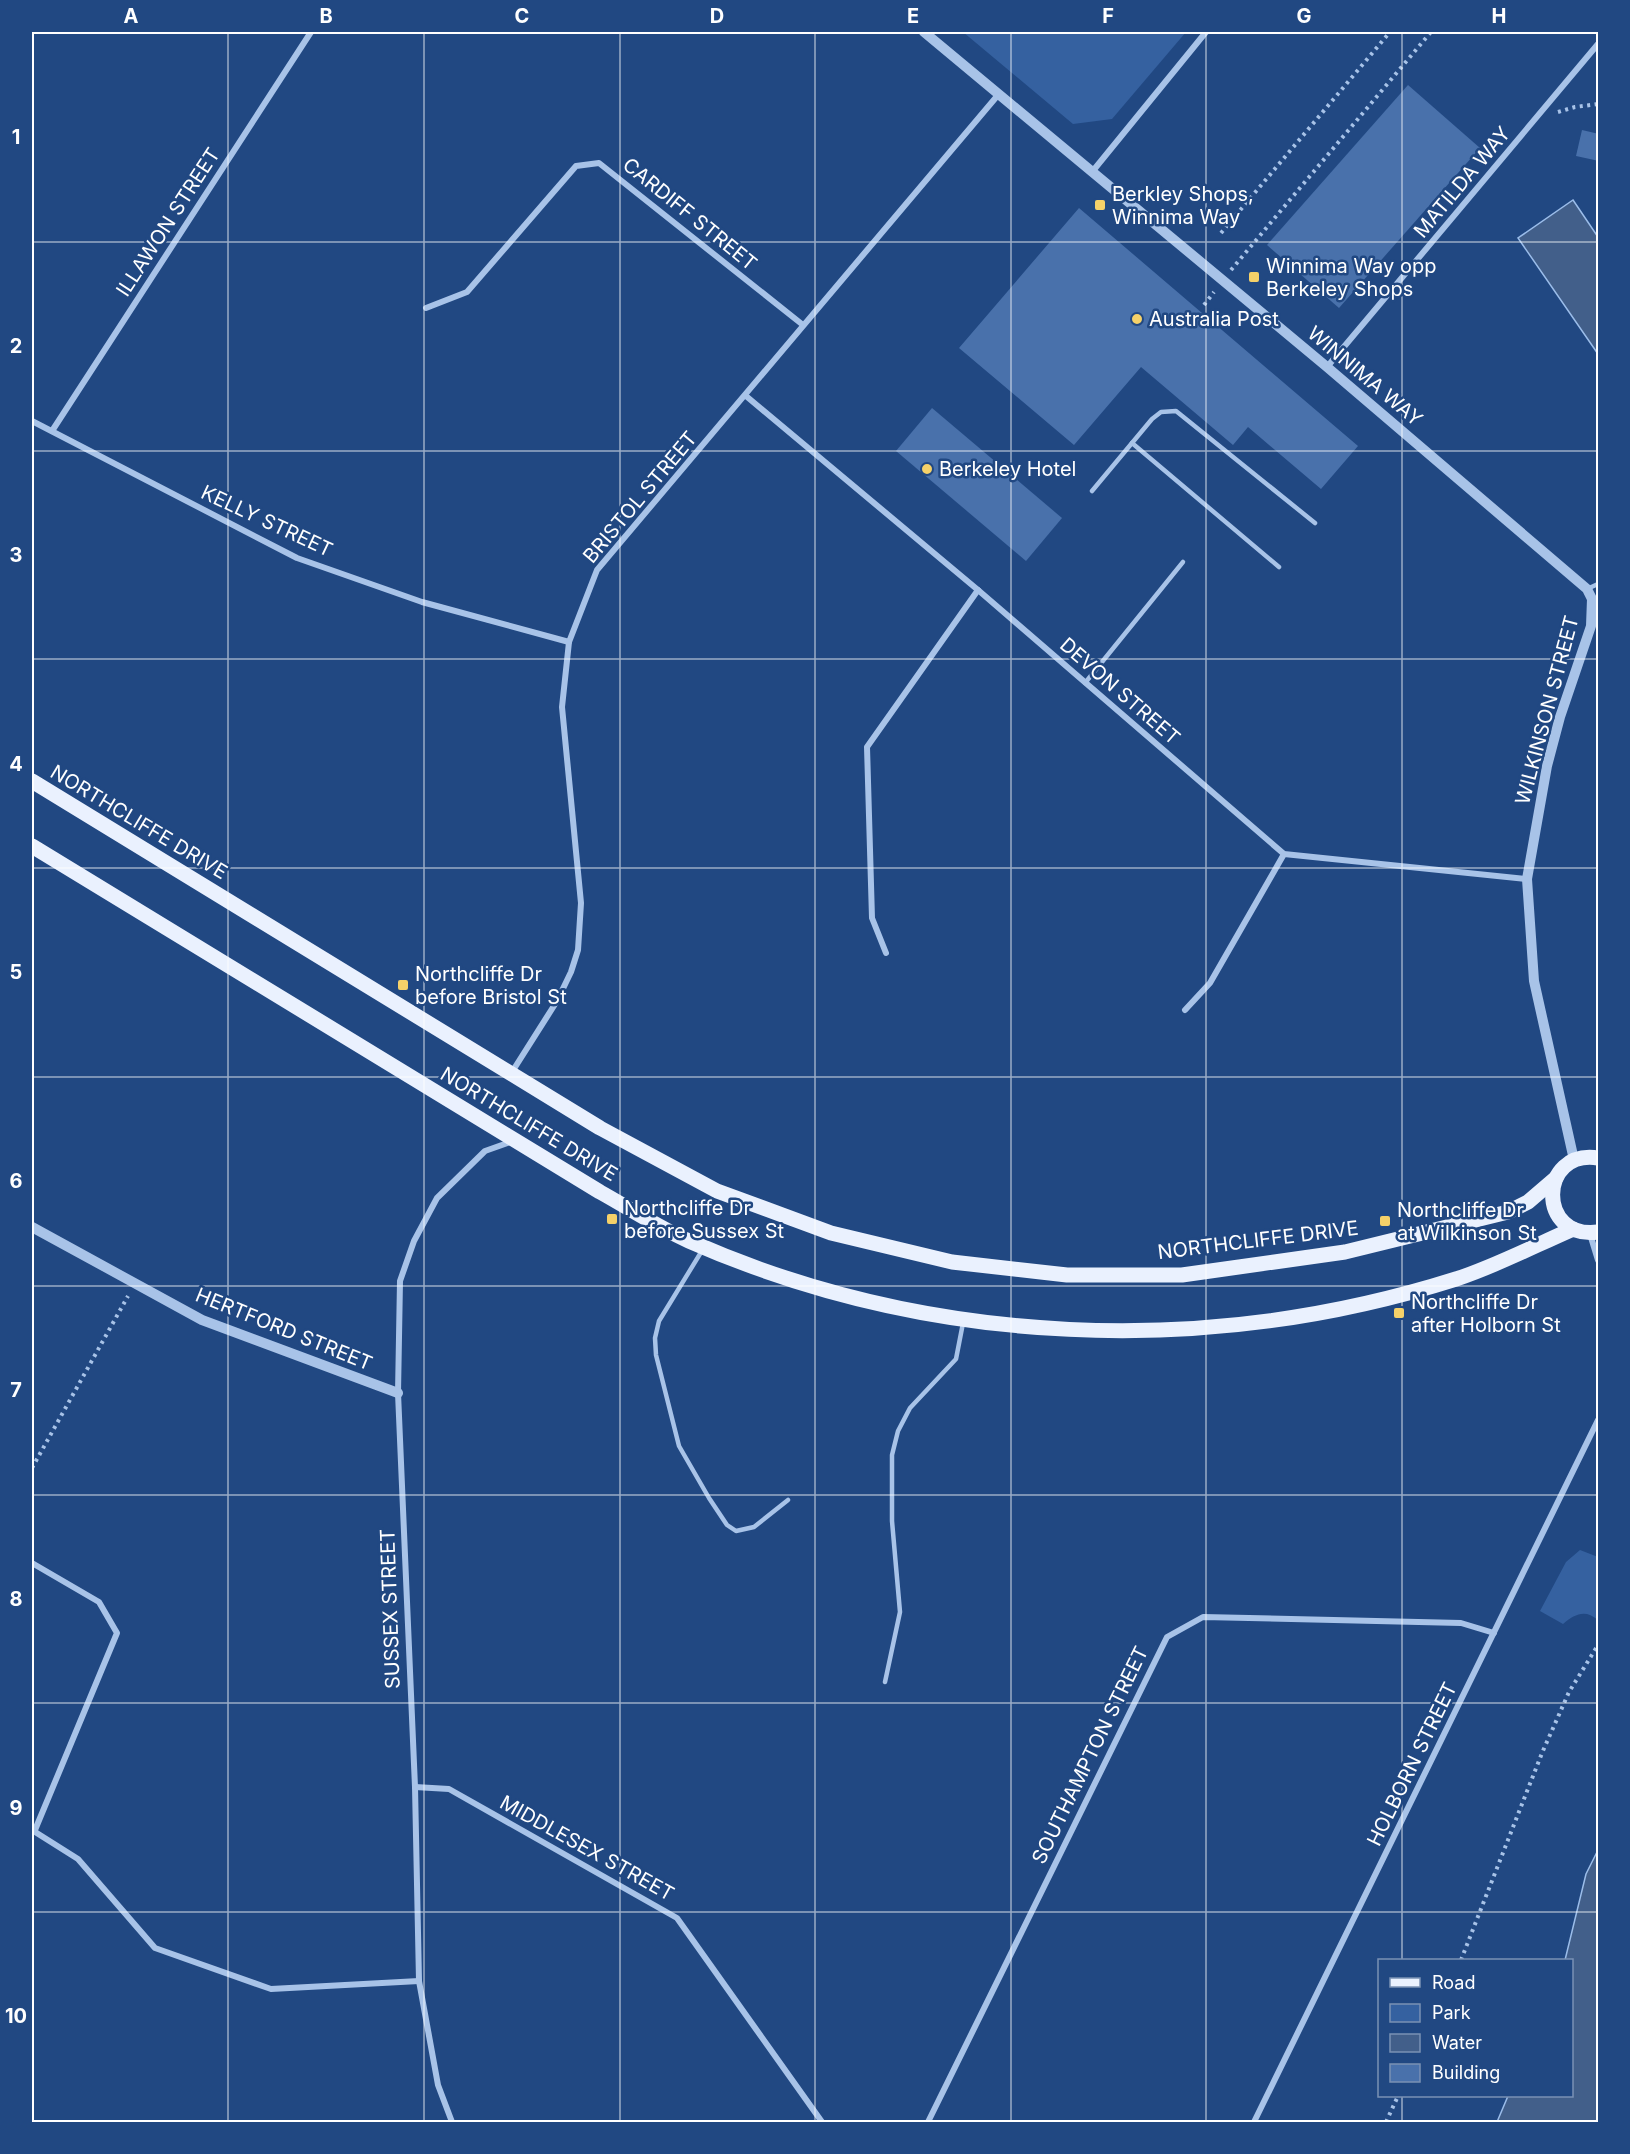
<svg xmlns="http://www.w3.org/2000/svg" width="1630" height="2154" font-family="Inter,sans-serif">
<rect width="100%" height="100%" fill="#214882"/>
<g fill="#3561a0">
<path d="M963,32h223l-74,87 -39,5z"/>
<path d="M1580,1550l18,7v63c-13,-11 -23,-6 -35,4l-23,-13 26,-49z"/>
</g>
<g fill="#425f8a" stroke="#9bbdea" stroke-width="1.5">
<path d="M1573,200l25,37v117l-80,-116z"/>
<path d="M1598,1850v272h-101l11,-26h64v-136h-7l21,-86z"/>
</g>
<g fill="#4971ab">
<path d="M1408,85l72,63 -141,160 -72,-63z"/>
<path d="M1582,130l17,4v27l-23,-5z"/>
<path d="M1079,208l279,238 -37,43 -73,-62 -15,18 -92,-78 -67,78 -115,-97z"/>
<path d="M932,408l130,110 -36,43 -130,-110z"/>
</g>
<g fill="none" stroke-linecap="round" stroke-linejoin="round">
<g stroke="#a8c3e8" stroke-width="4" stroke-dasharray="3 4.5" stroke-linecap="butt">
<path d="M1558,112l17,-5 23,-3"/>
<path d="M1221,233l169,-201"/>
<path d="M1231,270l200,-238"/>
<path d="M1204,305l10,-13"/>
<path d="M32,1468l96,-172"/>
<path d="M1461,1960l81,-207 27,-61 29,-47"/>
<path d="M1386,2122l12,-26"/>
</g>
<g stroke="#a8c3e8" stroke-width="4.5">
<path d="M1132,443l147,124"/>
<path d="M1092,491l60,-72 9,-7 15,-1 139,112"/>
<path d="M1587,589l11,-5"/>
<path d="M1085,683l98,-121"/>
<path d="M703,1249l-44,72 -4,17 1,17 23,91 30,52 18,27 9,6 18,-4 34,-27"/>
<path d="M885,1682l15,-70 -8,-91v-66l6,-24 12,-23 46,-49 7,-36"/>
</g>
<g stroke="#a8c3e8" stroke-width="6">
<path d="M1092,172l114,-140"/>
<path d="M426,308l41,-16 109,-126 23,-3 204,162"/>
<path d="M1327,367l271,-323"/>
<path d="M746,396l232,194 306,264 243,25"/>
<path d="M32,421l265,137 125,44 147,40"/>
<path d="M52,431l259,-399"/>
<path d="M886,953l-14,-35 -5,-171 111,-157"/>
<path d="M1185,1010l25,-27 74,-129"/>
<path d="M512,1072l45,-71 14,-29 7,-22 3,-47 -19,-196 7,-65 28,-72 401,-475"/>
<path d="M1590,1234l8,26"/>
<path d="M32,1563l67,39 18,31 -82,197"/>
<path d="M415,1787l34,2 228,129 145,204"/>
<path d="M32,1830l46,29 77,89 116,41 148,-8"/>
<path d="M452,2122l-14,-37 -19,-104 -4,-194 -17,-394 2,-112 14,-40 23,-43 48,-47 28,-10"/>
<path d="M928,2122l239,-485 36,-20 258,6 33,10"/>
<path d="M1254,2122l344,-702"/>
</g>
<g stroke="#a8c3e8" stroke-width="10">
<path d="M924,32l403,335 260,222 5,10 -1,27 -31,91 -13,49 -20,113 7,102 40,179"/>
<path d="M32,1227l170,93 196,73"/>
</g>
<g stroke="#eaf1fe" stroke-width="15">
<path d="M32,781l568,347 117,63 114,42 121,29 115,13h115l163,-23 163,-40 20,-10 28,-24"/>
<path d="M32,846l568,346c29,16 59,36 89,49 241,106 517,117 767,38 40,-13 78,-33 117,-50"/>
<path d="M1598,1158c-60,-9 -61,82 0,74"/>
</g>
</g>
<path fill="none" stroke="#fff" stroke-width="1.5" stroke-opacity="0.55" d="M228,32v2090M424,32v2090M620,32v2090M815,32v2090M1011,32v2090M1206,32v2090M1402,32v1928M32,242h1566M32,451h1566M32,659h1566M32,868h1566M32,1077h1566M32,1286h1566M32,1495h1566M32,1703h1566M32,1912h1566M1402,2096v26"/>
<g fill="#f5d169" stroke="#214882" stroke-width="2">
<rect x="1094" y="199" width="12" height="12" rx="3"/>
<rect x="1248" y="271" width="12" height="12" rx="3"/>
<circle cx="1137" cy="319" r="6"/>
<circle cx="927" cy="469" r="6"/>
<rect x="397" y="979" width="12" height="12" rx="3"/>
<rect x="606" y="1213" width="12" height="12" rx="3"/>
<rect x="1379" y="1215" width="12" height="12" rx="3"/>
<rect x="1393" y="1307" width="12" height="12" rx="3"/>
</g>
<g text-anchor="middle" stroke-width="5" stroke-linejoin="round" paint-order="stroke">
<g font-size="20" fill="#fff" stroke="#214882">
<text transform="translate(1462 182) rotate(-50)" y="7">MATILDA WAY</text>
<text transform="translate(690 214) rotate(39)" y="7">CARDIFF STREET</text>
<text transform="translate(168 222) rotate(-57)" y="7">ILLAWON STREET</text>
<text transform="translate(1365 376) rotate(40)" y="7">WINNIMA WAY</text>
<text transform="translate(640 497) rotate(-50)" y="7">BRISTOL STREET</text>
<text transform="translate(267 521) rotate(25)" y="7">KELLY STREET</text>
<text transform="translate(1120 691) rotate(41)" y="7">DEVON STREET</text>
<text transform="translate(1547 710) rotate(-75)" y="7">WILKINSON STREET</text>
<text transform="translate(139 822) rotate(31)" y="7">NORTHCLIFFE DRIVE</text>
<text transform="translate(529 1124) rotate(31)" y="7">NORTHCLIFFE DRIVE</text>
<text transform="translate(1258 1240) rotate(-7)" y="7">NORTHCLIFFE DRIVE</text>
<text transform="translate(284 1329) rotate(22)" y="7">HERTFORD STREET</text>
<text transform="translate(390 1609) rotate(-92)" y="7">SUSSEX STREET</text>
<text transform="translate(1090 1755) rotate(-64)" y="7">SOUTHAMPTON STREET</text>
<text transform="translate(1412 1764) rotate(-64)" y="7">HOLBORN STREET</text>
<text transform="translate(587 1848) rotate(29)" y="7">MIDDLESEX STREET</text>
</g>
<g font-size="20" fill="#fff" stroke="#214882" text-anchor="start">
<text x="1112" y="201">Berkley Shops,<tspan x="1112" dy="23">Winnima Way</tspan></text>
<text x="1266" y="273">Winnima Way opp<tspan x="1266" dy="23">Berkeley Shops</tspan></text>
<text x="1149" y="326">Australia Post</text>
<text x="939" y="476">Berkeley Hotel</text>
<text x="415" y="981">Northcliffe Dr<tspan x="415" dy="23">before Bristol St</tspan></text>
<text x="624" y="1215">Northcliffe Dr<tspan x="624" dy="23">before Sussex St</tspan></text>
<text x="1397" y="1217">Northcliffe Dr<tspan x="1397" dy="23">at Wilkinson St</tspan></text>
<text x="1411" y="1309">Northcliffe Dr<tspan x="1411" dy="23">after Holborn St</tspan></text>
</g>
</g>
<rect width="1630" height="2154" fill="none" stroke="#214882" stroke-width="66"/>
<rect x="1378" y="1959" width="195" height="138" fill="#214882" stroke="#7a91b4" stroke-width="1.5"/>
<rect x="1390" y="1978" width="30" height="9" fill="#eaf1fe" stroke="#7a91b4" stroke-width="1.5"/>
<text x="1432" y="1989" font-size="18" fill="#ffffff">Road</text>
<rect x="1390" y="2004" width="30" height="18" fill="#3561a0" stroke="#7a91b4" stroke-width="1.5"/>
<text x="1432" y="2019" font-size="18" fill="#ffffff">Park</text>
<rect x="1390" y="2034" width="30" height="18" fill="#425f8a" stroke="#7a91b4" stroke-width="1.5"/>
<text x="1432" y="2049" font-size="18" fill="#ffffff">Water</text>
<rect x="1390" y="2064" width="30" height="18" fill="#4971ab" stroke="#7a91b4" stroke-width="1.5"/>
<text x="1432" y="2079" font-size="18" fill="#ffffff">Building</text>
<rect x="33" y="33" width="1564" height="2088" fill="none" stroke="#fff" stroke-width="2"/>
<g font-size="20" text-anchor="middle" font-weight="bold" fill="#fff">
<text x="131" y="23">A</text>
<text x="326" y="23">B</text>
<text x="522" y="23">C</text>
<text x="717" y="23">D</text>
<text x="913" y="23">E</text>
<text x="1108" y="23">F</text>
<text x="1304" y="23">G</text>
<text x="1499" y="23">H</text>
<text x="16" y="144">1</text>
<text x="16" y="353">2</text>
<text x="16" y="562">3</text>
<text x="16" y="771">4</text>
<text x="16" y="979">5</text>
<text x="16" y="1188">6</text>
<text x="16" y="1397">7</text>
<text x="16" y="1606">8</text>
<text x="16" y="1815">9</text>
<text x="16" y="2023">10</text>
</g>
</svg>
